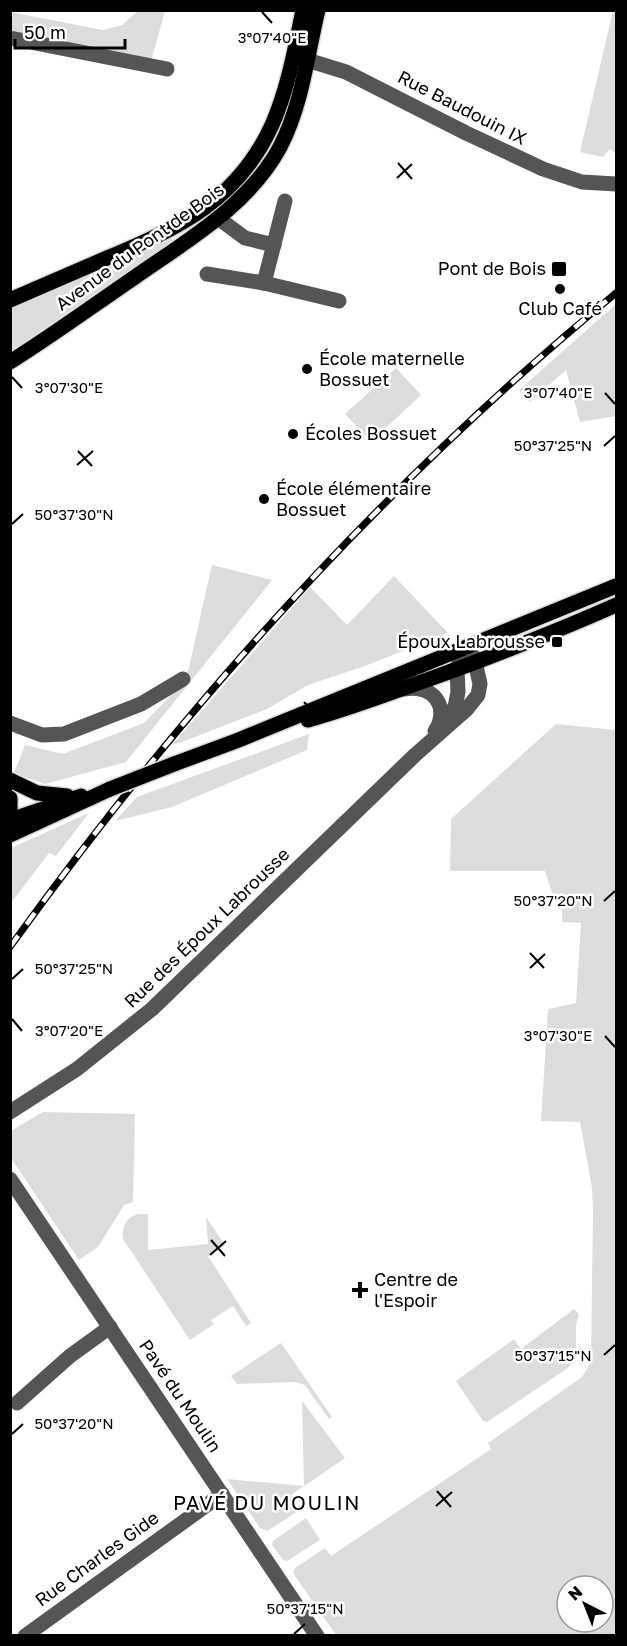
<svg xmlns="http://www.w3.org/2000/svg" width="627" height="1646" font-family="'Golos Text',sans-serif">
<rect width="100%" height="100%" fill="#fff"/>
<g fill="#dcdcdc" fill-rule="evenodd">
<path d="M138,11h27l-14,50 -140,-28 -1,-21 93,18 19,-5z"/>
<path d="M613,11h3v142l-6,-4 -7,8 -23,-5z"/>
<path d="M171,238l2,3 -162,110v-44z"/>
<path d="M616,304v112l-36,6 -14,-52 -36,32 -11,-12z"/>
<path d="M396,368l25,27 -50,47 -26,-28z"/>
<path d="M212,565l60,15 -146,182 -81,22 -31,-11 11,-28 38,9 81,-31 42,-43z"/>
<path d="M394,576l54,57 -83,33 -57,19 -41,24 -85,33 -10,3 138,-158 37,38z"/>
<path d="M556,724l60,6v905h-280l-43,-62 2,-5 30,-20 6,8 160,-107 -3,-6 94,-66 9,-15 2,-152 -1,-22 -12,-66 -39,-1 7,-112 28,-6 5,-80 -19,-1v-26h-9l-8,-25h-95l1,-52zM567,1586h36v36h-36z"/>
<path d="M309,734l-2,16 -135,57 -57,14 22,-24z"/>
<path d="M89,813l-33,43 -7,-3 -38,50v-55z"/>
<path d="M43,1112l92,2 -2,88 -9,3 -26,42 -19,13 -68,-102v-27z"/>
<path d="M137,1214h11v36l60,-6 -2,-27 19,28 -17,11 43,67 -5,3 -13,-20 -22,14 3,4 -24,16 -67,-101c-2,-11 3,-21 14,-25z"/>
<path d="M574,1309l5,5c-8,20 4,35 -11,54l-81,54 -4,-1 -27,-40 58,-42 7,10z"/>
<path d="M281,1343l51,74 -3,2 -24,-34 -11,-3 -57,2 -6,-8z"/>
<path d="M302,1401l43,57 -54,37 9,15 -33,21 -7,-3 -33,-49 77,7z"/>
<path d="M306,1518l14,22 -33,21 -4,-1 -11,-15 1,-4z"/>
</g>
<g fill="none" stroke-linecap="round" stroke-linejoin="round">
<g stroke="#dbdbdb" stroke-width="18">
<g id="major">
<path d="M10,300c33,-14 65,-28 97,-42 72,-30 131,-58 165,-133 16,-36 23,-76 31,-115"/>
<path d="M10,362c43,-27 84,-57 125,-85 53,-37 114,-72 145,-130 22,-42 27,-91 38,-137"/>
<path d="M308,720c44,-12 87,-29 130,-44 60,-22 120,-45 178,-71"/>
<path d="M174,764l62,-23 380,-155"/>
<path d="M10,780l27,13 30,3"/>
<path d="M10,798v21"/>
<path d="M10,820l71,-24"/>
<path d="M10,835l100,-46"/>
</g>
</g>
<g stroke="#555" stroke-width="15">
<path d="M10,38l157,31"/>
<path d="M307,60l39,12 120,61 77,36 39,13 34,2"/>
<path d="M218,218l27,20 29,7"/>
<path d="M207,274l57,9 75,18"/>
<path d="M264,283l21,-82"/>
<path d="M404,689c27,-5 46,15 32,41"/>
<path d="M10,723l32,12 22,-1 77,-30 42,-25"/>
<path d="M10,1112l67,-43 75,-60 263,-254 51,-45 12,-15 2,-11 -6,-27 -10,-8 -7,20 1,23 -3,15 -20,24"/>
<path d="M10,1179l307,457"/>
<path d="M17,1403l53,-47 40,-29"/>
<path d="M25,1636l197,-142"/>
</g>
<use href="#major" stroke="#000" stroke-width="15"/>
<g stroke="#000" stroke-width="7">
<path id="rail" d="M10,947c175,-243 375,-464 606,-654"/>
</g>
<use href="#rail" stroke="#fff" stroke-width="4.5" stroke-dasharray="14" stroke-linecap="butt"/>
<g stroke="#dbdbdb" stroke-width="18" stroke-linecap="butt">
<path id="major-bridge" d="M110,789l64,-25"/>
</g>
<use href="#major-bridge" stroke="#000" stroke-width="15"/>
</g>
<path fill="none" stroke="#000" stroke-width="2" d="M262,12l10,11M398,163l14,16M397,178l15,-14M12,377l10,11M605,393l10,11M604,446l11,-10M78,451l14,15M77,465l16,-14M12,524l11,-10M304,702l14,15M304,716l15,-14M604,901l11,-10M530,953l14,15M530,968l15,-14M12,979l11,-10M12,1019l10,12M605,1036l10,11M211,1240l14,16M210,1255l16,-14M604,1355l11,-10M12,1434l11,-10M437,1491l14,16M436,1506l16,-14M294,1634l11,-10"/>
<g fill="#000" stroke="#fff" stroke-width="2">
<rect x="551" y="261" width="16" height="16" rx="3"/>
<circle cx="560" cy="289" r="6"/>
<circle cx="307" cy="369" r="6"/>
<circle cx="293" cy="434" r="6"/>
<circle cx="264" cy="499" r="6"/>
<rect x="551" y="636" width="12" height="12" rx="3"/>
<path d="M357 1281h6v6h6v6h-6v6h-6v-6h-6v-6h6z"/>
</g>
<g text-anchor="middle" stroke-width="5" stroke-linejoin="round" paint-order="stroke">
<g font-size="18" fill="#000" stroke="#fff">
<text transform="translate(462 108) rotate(27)" y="6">Rue Baudouin IX</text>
<text transform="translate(140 247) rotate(-36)" y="6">Avenue du Pont de Bois</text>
<text transform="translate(207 928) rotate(-44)" y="6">Rue des Époux Labrousse</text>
<text transform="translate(180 1396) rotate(56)" y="6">Pavé du Moulin</text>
<text transform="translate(97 1559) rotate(-36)" y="6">Rue Charles Gide</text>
</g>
<g font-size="18" fill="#000" stroke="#fff" text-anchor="start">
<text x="546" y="275" text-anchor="end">Pont de Bois</text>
<text x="560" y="315" text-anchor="middle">Club Café</text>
<text x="319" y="365">École maternelle<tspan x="319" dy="21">Bossuet</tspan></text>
<text x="305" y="440">Écoles Bossuet</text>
<text x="276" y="495">École élémentaire<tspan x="276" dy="21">Bossuet</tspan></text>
<text x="545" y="648" text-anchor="end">Époux Labrousse</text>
<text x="374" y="1286">Centre de<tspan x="374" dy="21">l'Espoir</tspan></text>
</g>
<g font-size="20" letter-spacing="1.5" fill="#000" stroke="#fff">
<text x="267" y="1510">PAVÉ DU MOULIN</text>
</g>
</g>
<g font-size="15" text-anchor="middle" fill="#000" stroke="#fff" stroke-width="5" stroke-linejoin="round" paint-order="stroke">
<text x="272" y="43">3°07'40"E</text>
<text x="69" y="393">3°07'30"E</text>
<text x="558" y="398">3°07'40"E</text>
<text x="553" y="451">50°37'25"N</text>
<text x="74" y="520">50°37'30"N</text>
<text x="553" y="906">50°37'20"N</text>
<text x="74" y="974">50°37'25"N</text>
<text x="69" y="1036">3°07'20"E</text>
<text x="558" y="1041">3°07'30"E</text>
<text x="553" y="1361">50°37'15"N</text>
<text x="74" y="1429">50°37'20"N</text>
<text x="305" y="1614">50°37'15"N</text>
</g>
<rect width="627" height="1646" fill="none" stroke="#000000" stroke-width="24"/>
<g transform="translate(585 1604) rotate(318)"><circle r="28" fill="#ffffff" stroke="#999999" stroke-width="1.5"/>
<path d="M0-4.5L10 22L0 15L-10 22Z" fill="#000000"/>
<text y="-9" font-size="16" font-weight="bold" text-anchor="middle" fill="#000000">N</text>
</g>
<path d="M15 39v9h110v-9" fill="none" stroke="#000000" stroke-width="3"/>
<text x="24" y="39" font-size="18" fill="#000000" stroke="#ffffff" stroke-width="4.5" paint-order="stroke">50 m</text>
</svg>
